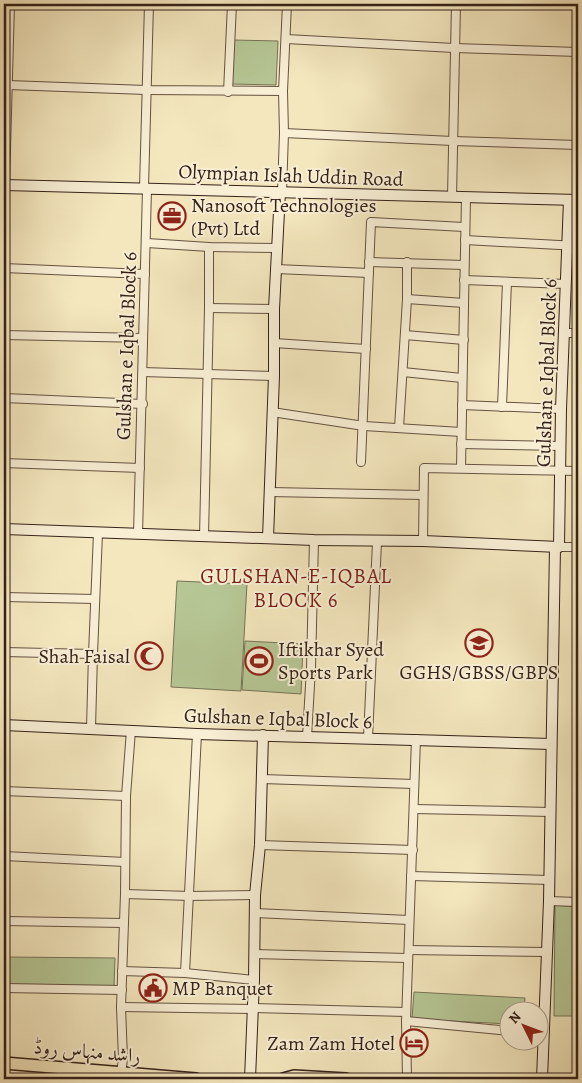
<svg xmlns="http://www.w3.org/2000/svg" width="582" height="1083" font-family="Alegreya,Amiri,serif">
<rect width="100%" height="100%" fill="#f4e7be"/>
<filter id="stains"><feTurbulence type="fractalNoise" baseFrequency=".004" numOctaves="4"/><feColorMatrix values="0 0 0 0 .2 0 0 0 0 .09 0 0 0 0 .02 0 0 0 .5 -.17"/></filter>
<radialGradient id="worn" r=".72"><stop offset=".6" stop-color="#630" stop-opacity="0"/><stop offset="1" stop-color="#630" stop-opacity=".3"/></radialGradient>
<g fill="#b6c795" stroke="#767457">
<path d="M234,40l44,1 -2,44 -44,-1z"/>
<path d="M177,581l70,3 -6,107 -70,-4z"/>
<path d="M245,641l58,3 -2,50 -59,-4z"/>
<path d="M555,905l23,2v109h-24z"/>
<path d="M4,957l111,1 -1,29 -110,-1z"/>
<path d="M414,992l111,6 -1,12h-14l-1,14 -97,-5z"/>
</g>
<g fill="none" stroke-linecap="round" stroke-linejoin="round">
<g stroke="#655242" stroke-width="10">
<g id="street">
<path d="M286,39l168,9 124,4"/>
<path d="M8,85l138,5 137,1"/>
<path d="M228,92l4,-88"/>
<path d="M284,133l169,8 125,4"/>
<path d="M5,185l5,-181"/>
<path d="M144,188l5,-184"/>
<path d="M282,192l2,-59 -1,-42 4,-87"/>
<path d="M452,197l4,-193"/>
<path d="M465,240l113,6"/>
<path d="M147,243l62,4 68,1"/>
<path d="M369,262l95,3"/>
<path d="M4,268l141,6"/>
<path d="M276,269l93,4"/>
<path d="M464,280l102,4"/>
<path d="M407,299l57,4"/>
<path d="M209,308l65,1"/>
<path d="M564,333h14"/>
<path d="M4,335l139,3"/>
<path d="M405,335l59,5"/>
<path d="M274,343l92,6"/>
<path d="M143,372l131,4"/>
<path d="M403,372l59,6"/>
<path d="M4,398l139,6"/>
<path d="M462,405l99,4"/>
<path d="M502,407l5,-125"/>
<path d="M272,412l92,14 97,6"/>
<path d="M399,428l8,-129v-37"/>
<path d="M461,444l100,2"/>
<path d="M361,462l10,-240 93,5"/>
<path d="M4,463l136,5"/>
<path d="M461,468l5,-271"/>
<path d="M270,492l153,3"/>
<path d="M138,534l9,-345"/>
<path d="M204,537l5,-229v-61"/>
<path d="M423,541l1,-73 154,3"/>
<path d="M559,547h19"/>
<path d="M4,597l91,2"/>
<path d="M4,652l89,2"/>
<path d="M91,728l2,-74 5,-121"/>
<path d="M307,737l4,-69 3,-128"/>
<path d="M368,738l9,-196"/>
<path d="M262,779l152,5"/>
<path d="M4,791l122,5"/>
<path d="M414,809l136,3"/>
<path d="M260,845l153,5"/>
<path d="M4,856l121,6"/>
<path d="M411,876l138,4"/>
<path d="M125,894l65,2 65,-1"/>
<path d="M549,901l29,1"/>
<path d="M255,913l154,7"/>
<path d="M4,921l119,2"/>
<path d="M409,950l137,2"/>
<path d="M254,954l153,4"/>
<path d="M122,971l63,2 69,7"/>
<path d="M185,973l12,-239"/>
<path d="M4,988l118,2"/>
<path d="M121,1007l132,2"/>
<path d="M253,1008l153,4"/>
<path d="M406,1021l104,10"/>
<path d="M121,1073l2,-14 -2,-52 4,-113 1,-98 5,-66"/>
<path d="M407,1079l-1,-58 10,-282"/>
</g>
</g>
<g stroke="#352119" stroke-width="12">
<g id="secondary">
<path d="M4,185l574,15"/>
<path d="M4,529l310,11 109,1 136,6 2,-138 8,-209"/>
<path d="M268,538l6,-162v-67l6,-117"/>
<path d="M4,725l193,9 354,10"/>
<path d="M250,1079l4,-99 1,-85 5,-50 3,-110"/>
<path d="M542,1079l7,-178 6,-354"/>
</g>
</g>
<g stroke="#352119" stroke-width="14">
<g id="primary">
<path d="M4,1063l192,16"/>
<path d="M283,1079l11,-3 52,3"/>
</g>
</g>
<use href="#street" stroke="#f8efd5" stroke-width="8"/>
<use href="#secondary" stroke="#f8efd5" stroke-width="10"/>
<use href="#primary" stroke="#f4e7be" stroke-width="11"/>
</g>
<defs>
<g id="office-ring" transform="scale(1.4375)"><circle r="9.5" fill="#f8efd5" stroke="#8f2418" stroke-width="1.5"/><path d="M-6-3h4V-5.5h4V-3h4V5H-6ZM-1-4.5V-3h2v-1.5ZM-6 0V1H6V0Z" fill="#8f2418"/></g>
<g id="school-ring" transform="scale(1.4375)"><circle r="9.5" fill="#f8efd5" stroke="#8f2418" stroke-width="1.5"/><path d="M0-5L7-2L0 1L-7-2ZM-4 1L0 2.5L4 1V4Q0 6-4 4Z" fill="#8f2418"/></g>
<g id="mosque-ring" transform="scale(1.4375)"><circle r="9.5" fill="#f8efd5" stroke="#8f2418" stroke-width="1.5"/><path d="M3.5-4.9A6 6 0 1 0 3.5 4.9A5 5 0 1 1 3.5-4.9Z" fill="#8f2418"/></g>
<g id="stadium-ring" transform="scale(1.4375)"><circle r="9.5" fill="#f8efd5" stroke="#8f2418" stroke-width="1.5"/><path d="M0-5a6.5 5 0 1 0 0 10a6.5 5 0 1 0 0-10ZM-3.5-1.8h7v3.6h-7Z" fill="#8f2418"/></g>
<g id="civic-ring" transform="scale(1.4375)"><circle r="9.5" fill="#f8efd5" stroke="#8f2418" stroke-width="1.5"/><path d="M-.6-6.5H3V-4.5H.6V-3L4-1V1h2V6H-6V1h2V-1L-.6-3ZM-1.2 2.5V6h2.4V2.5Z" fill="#8f2418"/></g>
<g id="hotel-ring" transform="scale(1.4375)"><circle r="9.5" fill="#f8efd5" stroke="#8f2418" stroke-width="1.5"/><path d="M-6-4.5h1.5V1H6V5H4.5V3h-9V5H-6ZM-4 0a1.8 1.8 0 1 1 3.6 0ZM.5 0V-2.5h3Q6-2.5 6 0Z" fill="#8f2418"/></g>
</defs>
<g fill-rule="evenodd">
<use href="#office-ring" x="172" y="216"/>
<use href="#school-ring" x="479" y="643"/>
<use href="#mosque-ring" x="149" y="656"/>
<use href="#stadium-ring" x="259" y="661"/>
<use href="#civic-ring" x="153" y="988"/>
<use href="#hotel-ring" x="414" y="1043"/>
</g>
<g text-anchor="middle" stroke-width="4" stroke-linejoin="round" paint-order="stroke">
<g font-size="20" fill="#352119" stroke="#f8efd5">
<text transform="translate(291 175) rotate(2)" y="7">Olympian Islah Uddin Road</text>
<text transform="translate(126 346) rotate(-88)" y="7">Gulshan e Iqbal Block 6</text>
<text transform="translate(546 373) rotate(-88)" y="7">Gulshan e Iqbal Block 6</text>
<text transform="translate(278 718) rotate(2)" y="7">Gulshan e Iqbal Block 6</text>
<text transform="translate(87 1051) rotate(5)" y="7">راشد منہاس روڈ</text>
</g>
<g font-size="20" fill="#352119" stroke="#f8efd5" text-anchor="start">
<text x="191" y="212">Nanosoft Technologies<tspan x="191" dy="23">(Pvt) Ltd</tspan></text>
<text x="278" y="656">Iftikhar Syed<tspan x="278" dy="23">Sports Park</tspan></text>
<text x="130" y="663" text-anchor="end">Shah Faisal</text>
<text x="479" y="679" text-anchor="middle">GGHS/GBSS/GBPS</text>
<text x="172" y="995">MP Banquet</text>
<text x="395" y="1050" text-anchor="end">Zam Zam Hotel</text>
</g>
<g font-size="21" letter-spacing="1" fill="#7a1f14" stroke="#f8efd5">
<text x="296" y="583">GULSHAN-E-IQBAL<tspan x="296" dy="24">BLOCK 6</tspan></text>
</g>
</g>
<rect width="582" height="1083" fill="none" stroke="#f4e7be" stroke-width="20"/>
<rect x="5" y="5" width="572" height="1073" fill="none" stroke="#352119" stroke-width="2.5"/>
<rect x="10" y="10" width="562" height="1063" fill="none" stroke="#352119"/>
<g transform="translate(524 1026) rotate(312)"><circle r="24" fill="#f8efd5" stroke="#aa9d8a"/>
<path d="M0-4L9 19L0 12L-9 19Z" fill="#8f2418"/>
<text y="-8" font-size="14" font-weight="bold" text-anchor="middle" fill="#352119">N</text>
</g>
<rect width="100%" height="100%" filter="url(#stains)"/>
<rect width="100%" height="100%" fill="url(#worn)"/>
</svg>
